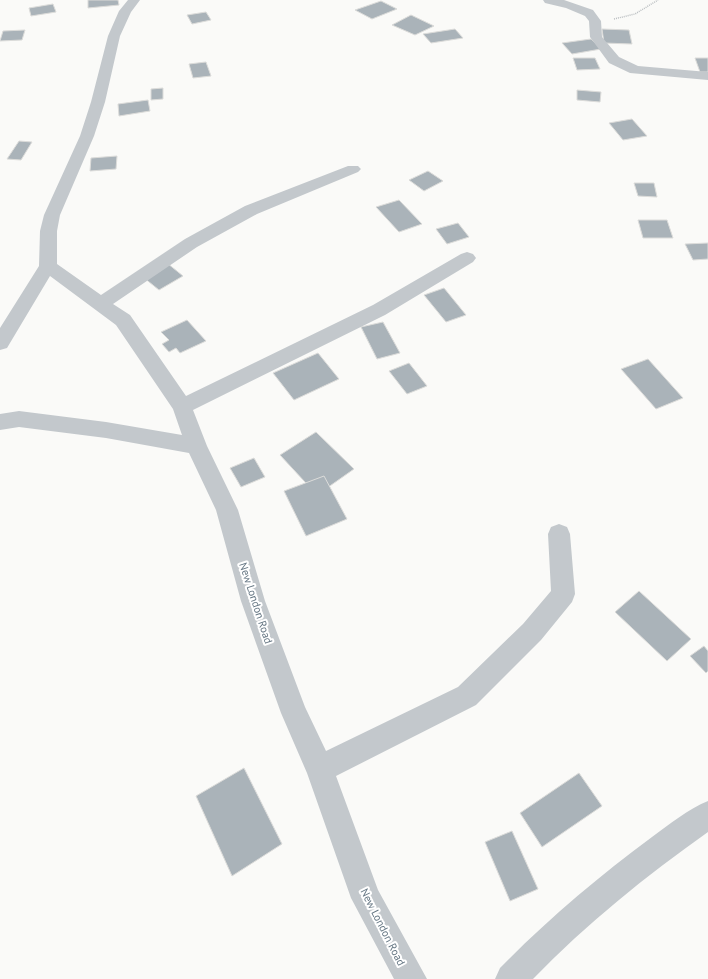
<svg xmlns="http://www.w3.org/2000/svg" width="708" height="979" font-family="'PT Sans',sans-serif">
<rect width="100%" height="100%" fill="#fafaf8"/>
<g fill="#aab3b9" stroke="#dcdcda">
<path d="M88,0h30l1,5 -31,3z"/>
<path d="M381,1l16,8 -25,10 -17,-9z"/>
<path d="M53,4l3,8 -25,4 -2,-8z"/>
<path d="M206,12l5,8 -19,4 -5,-9z"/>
<path d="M411,15l23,11 -19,9 -23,-10z"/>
<path d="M455,29l8,9 -32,5 -8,-9z"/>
<path d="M602,29l27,1 3,14 -28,-1z"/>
<path d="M25,30l-3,10 -22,1 3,-10z"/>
<path d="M591,39l10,10 -29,5 -10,-11z"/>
<path d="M573,58h22l5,11 -23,1z"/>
<path d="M695,58h13v14h-8z"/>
<path d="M206,62l5,14 -18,2 -4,-14z"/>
<path d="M163,88v11l-12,1v-11z"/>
<path d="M577,90l24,2 -1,10 -23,-2z"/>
<path d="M148,100l2,11 -31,5 -1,-12z"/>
<path d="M632,119l15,17 -24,4 -14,-17z"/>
<path d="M19,141l13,1 -11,18 -14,-1z"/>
<path d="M117,156l-1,13 -26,2 1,-13z"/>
<path d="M428,171l15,10 -19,10 -15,-11z"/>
<path d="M634,183h20l3,14 -19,-1z"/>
<path d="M399,200l23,24 -23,8 -23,-25z"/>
<path d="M638,220h29l6,18h-30z"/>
<path d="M458,223l11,14 -22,7 -11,-15z"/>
<path d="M708,243v16l-15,1 -8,-16z"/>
<path d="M167,263l16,13 -24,14 -16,-13z"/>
<path d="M444,288l22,27 -20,7 -22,-27z"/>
<path d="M187,320l19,21 -26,12 -4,-5 -7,4 -7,-8 7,-4 -8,-8z"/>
<path d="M383,322l17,31 -23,6 -16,-32z"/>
<path d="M318,353l21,26 -45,21 -21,-27z"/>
<path d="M648,359l35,39 -27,11 -35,-40z"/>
<path d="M409,363l18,23 -20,8 -18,-23z"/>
<path d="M316,432l38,37 -37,26 -37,-40z"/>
<path d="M254,458l11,19 -24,10 -11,-19z"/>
<path d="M324,476l23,43 -41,17 -22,-45z"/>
<path d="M639,591l52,48 -24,22 -52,-49z"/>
<path d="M704,646l4,5v20l-2,2 -16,-17z"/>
<path d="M244,768l38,76 -50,32 -36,-80z"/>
<path d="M579,773l23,33 -60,41 -22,-34z"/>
<path d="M512,831l26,58 -28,12 -25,-59z"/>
</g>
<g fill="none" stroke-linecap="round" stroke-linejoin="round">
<path stroke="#bbbfc2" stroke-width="1.5" stroke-dasharray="1 1" stroke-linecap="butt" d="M614,19l21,-5 23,-14"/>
<g fill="#c3c8cc" fill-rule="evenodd">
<path d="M128,0h12l-9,12 -11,24 -15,66 -11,34 -34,79 -3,16v33l44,31 84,-56 60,-33 103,-40h10l3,3 -3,3 -101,42 -60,33 -84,57 17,11 56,81 187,-91 88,-51 6,-2 6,2 3,4 -3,4 -88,53 -192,95 14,36 31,64 27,91 40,106 21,44 132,-64 65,-63 28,-33 -3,-57 3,-7 8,-3 8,3 3,7 5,60 -3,8 -31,38 -65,65 -140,71 42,114 49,89h-33l-43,-81 -44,-125 -26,-60 -40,-112 -25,-91 -27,-57 -83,-15 -87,-11 -19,3v-16l19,-3 87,11 76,13 -9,-26 -57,-84 -66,-49 -43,72 -7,2v-22l39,-62 1,-35 4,-16 36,-79 11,-34 17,-66 11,-25z"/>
<path d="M543,0h21l29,10 8,11 1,16 17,20 19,9 70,6v8l-78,-7 -21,-10 -19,-26 -1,-16 -4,-5 -19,-8 -21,-5z"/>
<path d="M708,801v31c-62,44 -122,92 -175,147h-38l5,-11c47,-48 98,-91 152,-131 18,-13 36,-28 56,-36z"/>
</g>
</g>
<g text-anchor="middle" stroke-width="4" stroke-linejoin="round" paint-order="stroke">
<g font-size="11" fill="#657683" stroke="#fff">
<text transform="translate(256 603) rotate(72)" y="4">New London Road</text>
<text transform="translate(383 927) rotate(63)" y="4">New London Road</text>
</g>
</g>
</svg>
